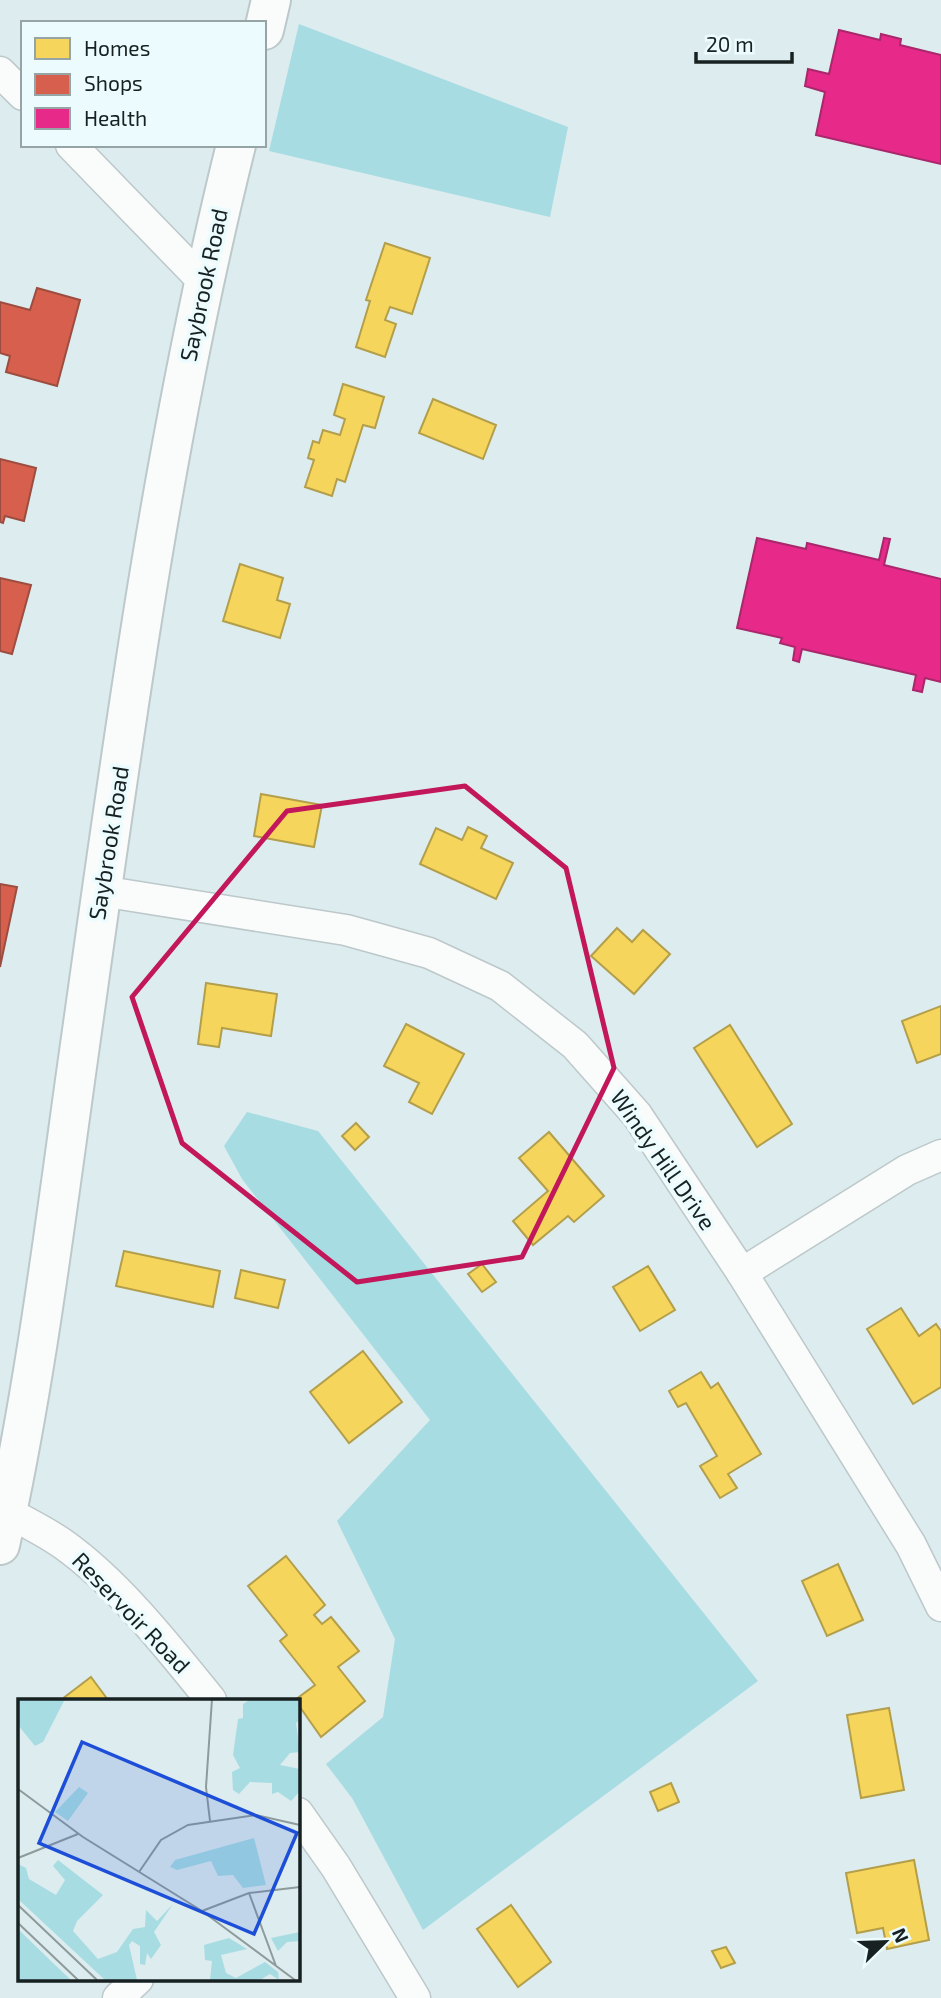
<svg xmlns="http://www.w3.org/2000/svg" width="941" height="1998" font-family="'Exo 2',sans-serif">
<rect width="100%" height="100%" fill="#ddecee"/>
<g fill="#a7dce3">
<path d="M299,24l269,103 -18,90 -281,-66z"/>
<path d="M247,1112l71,19 440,550 -335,249 -71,-132 -26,-34 57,-47 12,-78 -58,-118 93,-101 -188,-241 -18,-33z"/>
</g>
<g fill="#f6d55c" stroke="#b39f4b" stroke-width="2">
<path d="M385,243l45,15 -18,56 -22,-7 -5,13 11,4 -11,33 -29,-10 14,-46 -4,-1z"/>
<path d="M343,384l41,13 -9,31 -12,-3 -18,57 -8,-3 -5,17 -27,-9 9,-27 -6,-2 5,-17 6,2 4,-13 17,5 5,-16 -11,-4z"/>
<path d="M433,399l63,26 -13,34 -64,-26z"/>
<path d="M240,564l43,14 -6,22 13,4 -10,34 -57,-17z"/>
<path d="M261,794l61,11 -8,42 -60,-11z"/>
<path d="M468,827l19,9 -6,12 32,15 -17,36 -76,-35 16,-36 26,12z"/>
<path d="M617,928l15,14 11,-12 27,24 -36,40 -43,-38z"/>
<path d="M206,983l71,11 -6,42 -49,-8 -3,19 -21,-3z"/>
<path d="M941,1006v48l-24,9 -15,-42z"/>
<path d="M406,1024l58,30 -32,60 -23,-12 10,-19 -35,-17z"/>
<path d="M730,1025l62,99 -35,23 -63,-99z"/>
<path d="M356,1123l13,14 -14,13 -13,-14z"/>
<path d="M549,1132l55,64 -30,26 -6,-6 -35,29 -20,-24 35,-30 -29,-33z"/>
<path d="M124,1251l96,20 -7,36 -97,-21z"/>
<path d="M482,1264l14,18 -14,10 -14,-18z"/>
<path d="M648,1266l27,44 -35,21 -27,-44z"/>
<path d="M241,1270l44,10 -7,28 -43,-10z"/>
<path d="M901,1308l18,28 17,-12 5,7v56l-28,17 -46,-75z"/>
<path d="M363,1351l39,51 -53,41 -39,-51z"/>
<path d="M701,1372l10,16 7,-5 43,71 -33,20 9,14 -17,10 -20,-32 17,-10 -31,-53 -8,4 -9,-16z"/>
<path d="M286,1556l39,49 -11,10 8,9 9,-7 28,34 -21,16 27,34 -44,36 -26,-37 20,-15 -35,-44 7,-6 -39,-49z"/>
<path d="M838,1564l25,56 -36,16 -25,-55z"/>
<path d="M91,1677l17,23h-45l-1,-1z"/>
<path d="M889,1708l15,82 -43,8 -14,-83z"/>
<path d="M671,1783l8,19 -21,9 -8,-19z"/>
<path d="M914,1860l15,80 -42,9 -4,-21 -26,5 -11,-60z"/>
<path d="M511,1905l40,57 -33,25 -41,-58z"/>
<path d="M726,1947l9,16 -14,5 -9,-17z"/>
</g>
<g fill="#d6604d" stroke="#9d4d40" stroke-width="2">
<path d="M37,288l43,12 -23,86 -51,-14 4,-16 -10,-3v-51l30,8z"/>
<path d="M0,459l36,9 -12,53 -19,-5 -2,7 -3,-1z"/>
<path d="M0,578l31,7 -19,69 -12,-3z"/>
<path d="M0,884l17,3 -17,80z"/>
</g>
<g fill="#e7298a" stroke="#a9276b" stroke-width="2">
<path d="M839,30l41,10 1,-6 20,5 -1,6 41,10v109l-125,-29 9,-43 -20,-6 3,-17 21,5z"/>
<path d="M757,538l49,11 1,-6 72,17 5,-22 6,1 -6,26 57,14v103l-16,-4 -3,14 -9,-2 3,-15 -114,-26 -3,13 -6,-2 2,-13 -15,-4 2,-5 -45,-10z"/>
</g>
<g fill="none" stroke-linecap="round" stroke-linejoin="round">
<g stroke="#bdc8ca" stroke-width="33">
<g id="street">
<path d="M0,72l23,23"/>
<path d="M71,145l131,135"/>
<path d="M101,891l245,39 83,23 71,33 75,59 62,70 105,158 169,272 30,61"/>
<path d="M742,1273l165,-103 34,-15"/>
<path d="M7,1512c19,10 39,20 56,32 55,39 106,104 148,156"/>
<path d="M298,1813l38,54 79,131"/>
<path d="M118,1998l20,-19"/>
</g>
</g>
<g stroke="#bdc8ca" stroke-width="42">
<g id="secondary">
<path d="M264,30l7,-30"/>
<path d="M0,1545c37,-167 57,-338 81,-507 42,-299 82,-600 155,-893"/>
</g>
</g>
<use href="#street" stroke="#fafcfc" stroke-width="30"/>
<use href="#secondary" stroke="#fafcfc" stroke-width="38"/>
</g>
<path fill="none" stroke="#c2185b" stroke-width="5" stroke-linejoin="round" d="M465,786l101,82 48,200 -92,189 -165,25 -175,-139 -50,-146 155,-186z"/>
<g text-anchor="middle" stroke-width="7" stroke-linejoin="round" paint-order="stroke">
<g font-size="23" fill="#172122" stroke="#ecfcfe">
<text transform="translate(204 285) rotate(-78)" y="8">Saybrook Road</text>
<text transform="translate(109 843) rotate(-81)" y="8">Saybrook Road</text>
<text transform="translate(663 1160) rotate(55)" y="8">Windy Hill Drive</text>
<text transform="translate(131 1613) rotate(46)" y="8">Reservoir Road</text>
</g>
</g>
<g transform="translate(18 1699)">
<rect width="282" height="282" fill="#ddecee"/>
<path d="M0,0h47l-22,43 -8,4 -17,-21zM233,0h49v21l-4,3 4,29 -10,1 -10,12 20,4v22l-9,10 -13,-9 -6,2v-11l-22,-1 -11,12 -6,-4 -1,-18 8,-4 -7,-13 5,-36 5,-1v-14zM61,88l9,6 -20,28 -13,-9zM236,139l12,47 -23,3 -10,-13 -15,1 -7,-15 -34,9 -7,-3 5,-7zM40,161l45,35 -26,26 -4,10 25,28 19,-7 16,-23 12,-2 1,-17 11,11 16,-17 -19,28 7,13 -10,14 -4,-6 -2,12 -5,-1v-18l-8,-5 -3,4 8,35h-32l-87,-81v-35l8,4 3,11 27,16 9,-15 -12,-14zM0,230l35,34 18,17h-53zM282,233v9l-13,1 -9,9 -7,-13zM211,239l18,11 -26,6 5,18 10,5 29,-16 13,10 1,8 -9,-6 -10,6h-50l2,-19 -7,-1 -1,-15z" fill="#a7dce3"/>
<path fill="none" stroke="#8e9b9c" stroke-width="2" d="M0,90l65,48 119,74 93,69M192,122l-4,-34 6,-88M0,159l60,-24M121,173l22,-32 27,-15 68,-10 44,10M231,194l27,73M0,206l79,75M184,212l47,-18 51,-6M0,224l60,57"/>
<path fill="#1d4ed8" fill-opacity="0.15" stroke="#1d4ed8" stroke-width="3.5" d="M64,43l215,91 -43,101 -215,-91z"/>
<rect width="282" height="282" fill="none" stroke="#172122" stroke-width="3.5"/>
</g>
<rect x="21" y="21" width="245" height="126" fill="#ecfcfe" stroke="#97a4a6" stroke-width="2"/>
<rect x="35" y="38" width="35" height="21" fill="#f6d55c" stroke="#97a4a6" stroke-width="2"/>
<text x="84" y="56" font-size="21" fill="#172122">Homes</text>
<rect x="35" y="74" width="35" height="21" fill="#d6604d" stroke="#97a4a6" stroke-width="2"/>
<text x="84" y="91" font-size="21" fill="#172122">Shops</text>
<rect x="35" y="108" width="35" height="21" fill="#e7298a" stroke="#97a4a6" stroke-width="2"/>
<text x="84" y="126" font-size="21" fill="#172122">Health</text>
<g transform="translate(885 1942) rotate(67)" stroke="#ecfcfe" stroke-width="5" paint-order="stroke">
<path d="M0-5L12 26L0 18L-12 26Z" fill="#172122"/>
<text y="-10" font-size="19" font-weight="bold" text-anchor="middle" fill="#172122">N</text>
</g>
<path d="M696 52v10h96v-10" fill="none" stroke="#172122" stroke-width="3.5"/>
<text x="706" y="52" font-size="21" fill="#172122" stroke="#ecfcfe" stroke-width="5" paint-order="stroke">20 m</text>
</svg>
